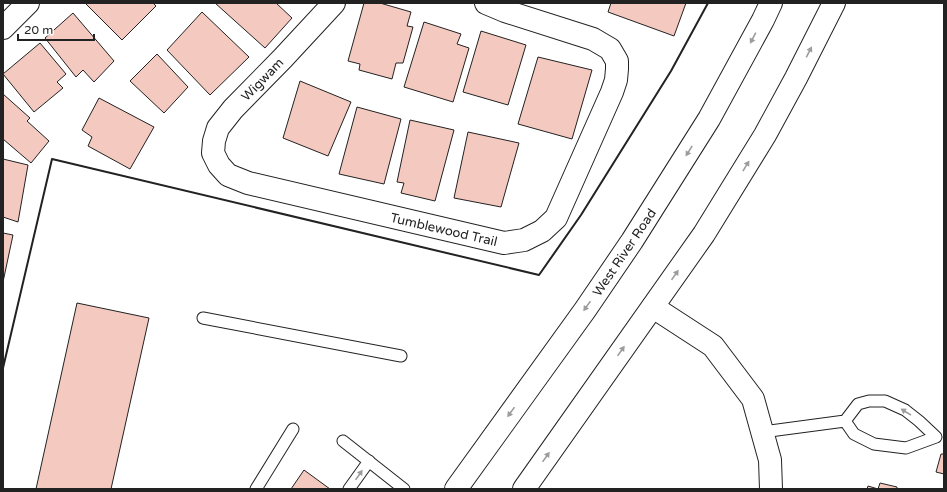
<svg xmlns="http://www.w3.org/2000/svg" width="947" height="492" font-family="'Varela Round',sans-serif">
<rect width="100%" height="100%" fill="#fff"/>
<g fill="#f3c9c0" stroke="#222">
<path d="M85,3h68l3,3 -34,34z"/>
<path d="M215,3h61l16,15 -27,30z"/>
<path d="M364,3h16l31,9 -4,14 6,1 -10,36h-7l-4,16 -33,-9 1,-6 -12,-3z"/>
<path d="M611,3h75l-12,33 -66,-24z"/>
<path d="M202,12l47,45 -39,38 -43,-45z"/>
<path d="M73,13l41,48 -20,21 -11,-12 -7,7 -31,-39z"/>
<path d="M424,22l37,12 -4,10 12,4 -16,54 -49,-15z"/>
<path d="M481,31l45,14 -18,60 -45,-13z"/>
<path d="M40,43l26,31 -9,8 6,6 -29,24 -31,-38z"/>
<path d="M157,54l31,33 -24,26 -34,-32z"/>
<path d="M538,57l54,13 -20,69 -54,-15z"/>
<path d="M300,81l51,21 -23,54 -45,-18z"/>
<path d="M3,94l27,24 -3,3 22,20 -18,22 -28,-24z"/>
<path d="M99,98l55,29 -24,42 -42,-23 4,-9 -10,-7z"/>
<path d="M357,107l44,12 -17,65 -45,-10z"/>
<path d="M410,120l44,10 -19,71 -34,-8 3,-10 -7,-1z"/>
<path d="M468,132l51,11 -18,64 -47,-9z"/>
<path d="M3,159l25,6 -10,57 -15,-5z"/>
<path d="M3,233l10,2 -10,47z"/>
<path d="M77,303l72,15 -38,171h-75z"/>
<path d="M941,454h3v20l-8,-2z"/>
<path d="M304,470l26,19h-39z"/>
<path d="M880,483l17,4v2h-30l1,-3 10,3z"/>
</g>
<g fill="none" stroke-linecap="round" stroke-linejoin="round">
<g stroke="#222" stroke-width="13">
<g id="service">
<path d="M203,318l198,38"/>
<path d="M762,432l83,-11 13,-17 11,-3h16l20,9 14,11 17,16 -30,11 -32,-4 -20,-10 -9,-13"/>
<path d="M343,441l61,48"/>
<path d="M256,489l37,-60"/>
<path d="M349,489l20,-28"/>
</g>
</g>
<g stroke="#222" stroke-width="24">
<g id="minor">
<path d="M334,3l-51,55 -50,51 -15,19 -4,13 -1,12 6,12 9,10 20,8 256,60 20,-3 18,-9 14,-13 56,-126 4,-12 1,-11v-8l-7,-12 -17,-10 -88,-28 -19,-8"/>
<path d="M3,28l25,-25"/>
<path d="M653,307l60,39 40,53 17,61 1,29"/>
</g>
</g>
<g stroke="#222" stroke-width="24">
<g id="primary">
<path d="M456,489l129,-179 47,-69 77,-122 54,-99 8,-17"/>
<path d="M524,489l180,-255 61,-99 31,-57 38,-75"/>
</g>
</g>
<use href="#service" stroke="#fff" stroke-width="11"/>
<use href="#minor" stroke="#fff" stroke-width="22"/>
<use href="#primary" stroke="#fff" stroke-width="22"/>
<path stroke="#222" stroke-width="2" d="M3,368l49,-209 487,116 42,-60 90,-144 37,-68"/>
</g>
<defs><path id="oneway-solid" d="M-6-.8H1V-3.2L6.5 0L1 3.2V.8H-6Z"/></defs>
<g fill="#9c9c9c">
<use href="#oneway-solid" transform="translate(753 38) rotate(118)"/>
<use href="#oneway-solid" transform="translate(809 52) rotate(-63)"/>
<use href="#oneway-solid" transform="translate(689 151) rotate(122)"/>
<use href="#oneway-solid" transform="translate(746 166) rotate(-59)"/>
<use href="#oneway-solid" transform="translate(675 275) rotate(-55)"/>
<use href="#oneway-solid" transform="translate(587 306) rotate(125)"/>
<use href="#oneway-solid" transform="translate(621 351) rotate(-55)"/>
<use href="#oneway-solid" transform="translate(511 412) rotate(126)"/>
<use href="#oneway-solid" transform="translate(906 412) rotate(-148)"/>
<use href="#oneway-solid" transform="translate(546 457) rotate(-55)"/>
<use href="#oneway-solid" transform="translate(359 475) rotate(-55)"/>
</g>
<g text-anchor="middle" stroke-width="3" stroke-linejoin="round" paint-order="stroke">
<g font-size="13" fill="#222" stroke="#fff">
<text transform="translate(262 79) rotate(-46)" y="5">Wigwam</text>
<text transform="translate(444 229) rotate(13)" y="5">Tumblewood Trail</text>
<text transform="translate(624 252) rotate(-56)" y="5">West River Road</text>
</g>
</g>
<rect width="947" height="492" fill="none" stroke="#222222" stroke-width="8"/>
<path d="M18 34v6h76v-6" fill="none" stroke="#222222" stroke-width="2"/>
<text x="24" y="34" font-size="12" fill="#222222" stroke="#ffffff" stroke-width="3" paint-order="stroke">20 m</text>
</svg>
